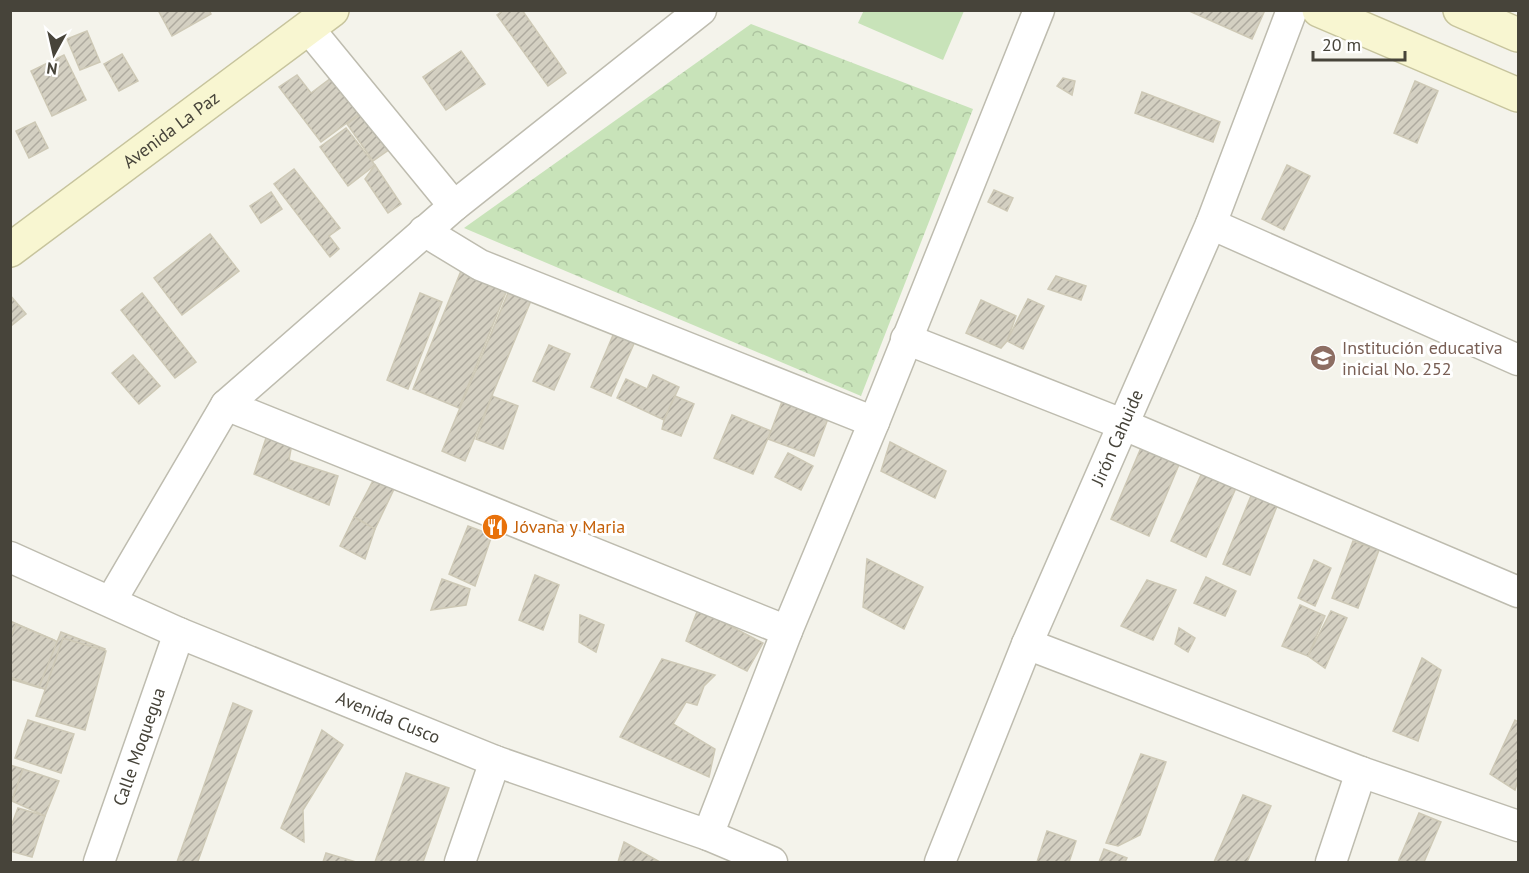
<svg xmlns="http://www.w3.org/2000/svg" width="1529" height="873" font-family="'PT Sans',sans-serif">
<defs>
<pattern id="forest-crowns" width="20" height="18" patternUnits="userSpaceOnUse" patternTransform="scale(1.5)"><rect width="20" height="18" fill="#c8e3b9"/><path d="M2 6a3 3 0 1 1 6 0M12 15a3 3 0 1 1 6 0" fill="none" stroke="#adc4a0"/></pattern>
<pattern id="building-hatch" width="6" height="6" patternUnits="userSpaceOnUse" patternTransform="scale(1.5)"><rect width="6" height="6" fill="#d4d0c2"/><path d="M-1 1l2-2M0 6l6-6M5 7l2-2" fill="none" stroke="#aeaa9f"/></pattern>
</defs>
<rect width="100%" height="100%" fill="#f4f3eb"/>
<path fill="url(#forest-crowns)" d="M751,24l222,85 -112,287 -397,-168z"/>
<path fill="#c8e3b9" d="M864,10h100v1l-21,49 -85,-37z"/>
<g fill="url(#building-hatch)" stroke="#cec9b6" stroke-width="1.5">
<path d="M158,10h51l2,4 -39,22z"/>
<path d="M504,10h18l44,63 -18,13 -51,-71z"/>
<path d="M1187,10h78l-13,29z"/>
<path d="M87,31l13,31 -20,8 -13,-31z"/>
<path d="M461,51l24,33 -39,26 -23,-33z"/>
<path d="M122,54l16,27 -19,10 -15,-27z"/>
<path d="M64,55l22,45 -34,16 -21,-45z"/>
<path d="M297,75l14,18 24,-18 28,36 -42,31 -42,-55z"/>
<path d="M1063,78l12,3 -3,14 -15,-9z"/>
<path d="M1415,81l23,10 -21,52 -23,-10z"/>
<path d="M1142,92l78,30 -7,20 -78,-29z"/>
<path d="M364,112l26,37 -17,12 -26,-37z"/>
<path d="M35,122l13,26 -19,10 -13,-27z"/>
<path d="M346,128l29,37 -27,21 -28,-39z"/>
<path d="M375,165l26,39 -13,9 -23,-34z"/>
<path d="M1287,165l23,11 -26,54 -22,-11z"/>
<path d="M294,169l46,59 -11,8 10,13 -9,8 -56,-73z"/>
<path d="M994,190l19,8 -6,13 -19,-9z"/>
<path d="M271,192l11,17 -21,14 -11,-17z"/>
<path d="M210,234l29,37 -57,44 -28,-37z"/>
<path d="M465,261l46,19 -52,128 -46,-19z"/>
<path d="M1056,276l30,10 -5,14 -33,-11z"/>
<path d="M513,281l22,10 -70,170 -23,-10z"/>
<path d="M142,293l54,69 -21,16 -54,-68z"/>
<path d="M420,293l22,9 -34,87 -21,-9z"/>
<path d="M10,295l16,19 -14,11 -2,-1z"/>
<path d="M1028,299l16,7 -21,43 -16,-8z"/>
<path d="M981,300l35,16 -9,25 -6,7 -35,-15z"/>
<path d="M619,321l21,9 -29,66 -20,-9z"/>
<path d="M549,345l21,9 -16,36 -21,-9z"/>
<path d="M133,355l27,31 -21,18 -27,-31z"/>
<path d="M653,375l26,12 -15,33 -47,-22 9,-19 21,10z"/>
<path d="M492,396l26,10 -15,43 -27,-10z"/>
<path d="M675,396l19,8 -13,32 -19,-7 2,-9z"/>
<path d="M783,399l46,17 -15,40 -46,-17z"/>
<path d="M732,415l39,16 -18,43 -39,-16z"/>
<path d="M269,429l24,9 -4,22 49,16 -9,29 -75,-31z"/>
<path d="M890,442l56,29 -11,27 -54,-27z"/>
<path d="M1143,443l38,17 -32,76 -38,-17z"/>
<path d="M788,453l25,13 -12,24 -26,-13z"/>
<path d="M1205,466l34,15 -33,76 -35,-16z"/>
<path d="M376,475l19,12 -20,42 -21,-12z"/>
<path d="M1253,491l26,10 -29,74 -27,-11z"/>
<path d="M354,517l21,12 -10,30 -25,-13z"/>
<path d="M468,526l24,9 -17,51 -26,-12z"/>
<path d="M1353,541l26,9 -21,58 -26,-10z"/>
<path d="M867,559l56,28 -19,42 -41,-22z"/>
<path d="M1314,560l17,8 -16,38 -17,-8z"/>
<path d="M535,575l24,10 -16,45 -24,-10z"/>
<path d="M1206,577l30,14 -11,25 -31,-13z"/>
<path d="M442,579l28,10 -4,16 -35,5z"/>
<path d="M1147,580l29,10 -23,50 -32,-14z"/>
<path d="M1300,605l25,11 -17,40 -26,-10z"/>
<path d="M698,609l65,34 -16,28 -61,-30z"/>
<path d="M1331,611l16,7 -22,50 -17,-12z"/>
<path d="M580,615l24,10 -8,27 -17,-10z"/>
<path d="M10,621l44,19 -14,48 -30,-9z"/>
<path d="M16,624l42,18 -19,45 -29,-10v-37z"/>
<path d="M1179,628l16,10 -7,14 -13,-8z"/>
<path d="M61,632l44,17 -22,55 -44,-17z"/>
<path d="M63,638l43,13 -21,79 -49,-14z"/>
<path d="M1422,658l19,12 -23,71 -25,-10z"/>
<path d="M662,659l53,16 -11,11 -7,19 -11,-3 -13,22 42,25 -6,28 -89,-40z"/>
<path d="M233,703l19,8 -54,150 1,1h-22z"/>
<path d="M28,720l46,14 -13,39 -46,-15z"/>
<path d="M1515,720l3,2v58l-3,10 -25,-16z"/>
<path d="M322,730l21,15 -40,65 1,32 -23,-14z"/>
<path d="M1141,754l25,8 -26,73 -22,11 -12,-3z"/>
<path d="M10,765l13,4 -11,32h-2z"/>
<path d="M23,769l36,12 -14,35 -33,-15z"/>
<path d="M406,773l43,15 -26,74h-48z"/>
<path d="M1243,795l28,11 -24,56h-33z"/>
<path d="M18,808l27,8 -13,41 -22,-6v-22z"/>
<path d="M1419,813l22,9 -17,40h-26z"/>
<path d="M1047,831l29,10 -7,21h-32z"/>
<path d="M624,842l36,20h-42z"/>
<path d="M1104,849l23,9 -2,4h-26z"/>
<path d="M326,853l30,9h-33z"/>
</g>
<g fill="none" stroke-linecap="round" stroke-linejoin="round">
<g stroke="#bebcaf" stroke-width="33">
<g id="street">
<path d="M309,29l145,177"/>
<path d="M1211,224l307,136"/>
<path d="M424,231l56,34 394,157"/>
<path d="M906,339l216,85 396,168"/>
<path d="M226,405l561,226"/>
<path id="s1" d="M10,557l169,76 316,128 213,74 64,27"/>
<path d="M111,601l115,-196 228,-199 247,-196"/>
<path d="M1027,644l334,128 157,54"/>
<path d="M708,835l79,-204 87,-209 165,-412"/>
<path id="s2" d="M99,862l80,-229"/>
<path d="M460,862l35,-101"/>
<path id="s3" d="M940,862l87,-218 184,-420 81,-214"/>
<path d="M1331,862l30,-90"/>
</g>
</g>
<g stroke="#c7c49d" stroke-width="36">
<g id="secondary">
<path d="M1319,10l199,85"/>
<path d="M1460,10l58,25"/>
<path id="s4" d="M10,250l322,-240"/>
</g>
</g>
<use href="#street" stroke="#fff" stroke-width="30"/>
<use href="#secondary" stroke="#f8f6d1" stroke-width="33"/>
</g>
<defs>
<g id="school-disc" transform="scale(1.35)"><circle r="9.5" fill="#8d6e63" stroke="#fff"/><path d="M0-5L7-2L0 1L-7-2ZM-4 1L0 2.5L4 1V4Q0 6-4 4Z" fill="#fff"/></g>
<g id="restaurant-disc" transform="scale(1.35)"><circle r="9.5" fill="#e8710a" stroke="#fff"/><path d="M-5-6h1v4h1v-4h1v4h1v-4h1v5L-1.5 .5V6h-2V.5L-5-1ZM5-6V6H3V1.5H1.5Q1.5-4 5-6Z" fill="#fff"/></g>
</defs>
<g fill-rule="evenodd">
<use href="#school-disc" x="1323" y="358"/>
<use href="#restaurant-disc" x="495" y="527"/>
</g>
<g text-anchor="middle" stroke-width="6" stroke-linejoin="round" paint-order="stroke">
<g font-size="18" fill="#47443a" stroke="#fff">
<text dy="6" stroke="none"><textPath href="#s4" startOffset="201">Avenida La Paz</textPath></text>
<text dy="6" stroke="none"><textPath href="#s3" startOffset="460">Jirón Cahuide</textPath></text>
<text dy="6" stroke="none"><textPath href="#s1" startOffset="411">Avenida Cusco</textPath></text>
<text dy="6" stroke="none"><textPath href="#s2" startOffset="122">Calle Moquegua</textPath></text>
</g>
<g font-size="18" fill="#785e54" stroke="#fff" text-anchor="start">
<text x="1342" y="354">Institución educativa<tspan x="1342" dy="21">inicial No. 252</tspan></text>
</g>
<g font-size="18" fill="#c56008" stroke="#fff" text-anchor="start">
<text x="514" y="533">Jóvana y Maria</text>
</g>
</g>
<rect width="1529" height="873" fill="none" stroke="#47443a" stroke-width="24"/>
<g transform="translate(54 54) rotate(188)" stroke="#ffffff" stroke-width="4.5" paint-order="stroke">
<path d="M0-4.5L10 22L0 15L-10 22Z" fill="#47443a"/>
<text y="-9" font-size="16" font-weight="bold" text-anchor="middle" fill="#47443a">N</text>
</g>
<path d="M1313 51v9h92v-9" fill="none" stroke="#47443a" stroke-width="3"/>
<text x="1322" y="51" font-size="18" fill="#47443a" stroke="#ffffff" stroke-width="4.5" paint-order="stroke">20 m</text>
</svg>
